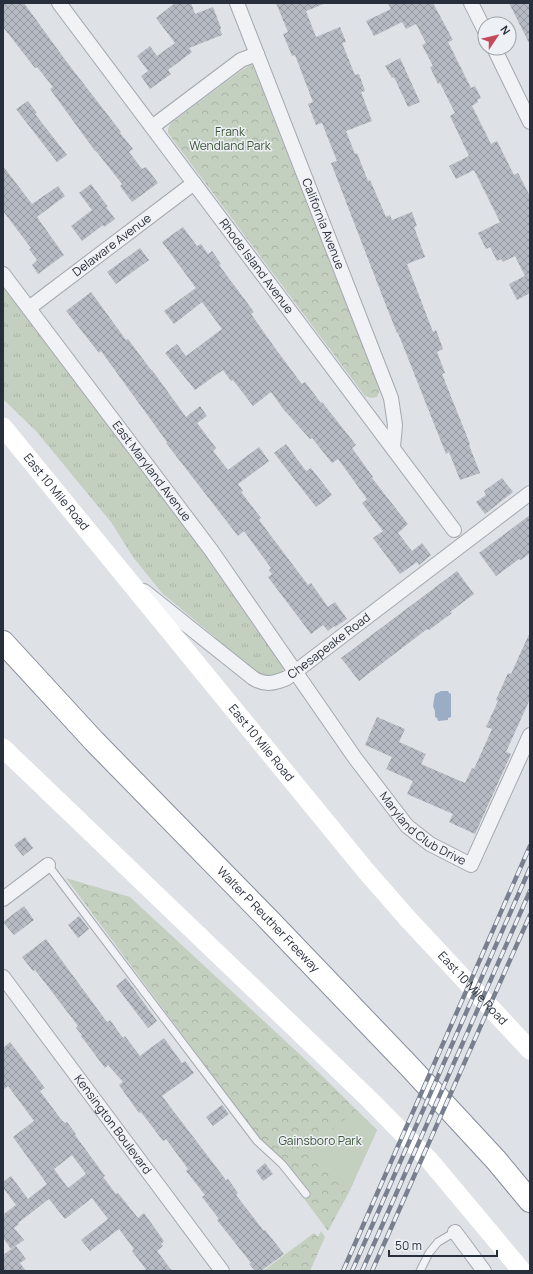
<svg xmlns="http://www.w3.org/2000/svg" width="533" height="1274" font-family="Manrope,sans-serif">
<defs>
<pattern id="grass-tufts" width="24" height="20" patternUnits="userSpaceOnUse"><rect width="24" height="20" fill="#c3d0bf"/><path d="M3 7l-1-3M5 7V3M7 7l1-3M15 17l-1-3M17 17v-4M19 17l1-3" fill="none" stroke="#a8b3a5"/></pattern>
<pattern id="park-crowns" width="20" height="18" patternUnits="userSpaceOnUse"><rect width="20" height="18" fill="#c3d0bf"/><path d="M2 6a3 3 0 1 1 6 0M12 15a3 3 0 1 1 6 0" fill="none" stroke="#a8b3a5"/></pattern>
<pattern id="building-cross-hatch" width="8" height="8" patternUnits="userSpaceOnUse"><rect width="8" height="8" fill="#b5bac3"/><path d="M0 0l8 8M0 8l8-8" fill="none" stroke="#9398a0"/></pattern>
</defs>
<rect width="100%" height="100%" fill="#dee1e6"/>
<path fill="url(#grass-tufts)" d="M3,286l194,257 87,125 -2,4c-5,3 -11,5 -18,4 -12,-2 -39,-28 -50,-37l1,-2 -53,-44 -29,-36 -22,-35 -75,-91 -33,-32z"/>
<g fill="url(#park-crowns)">
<path d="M252,64l128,326 -3,7 -6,1 -6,-2 -197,-263v-4l2,-5 72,-54z"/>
<path d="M66,878l64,19 178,165 69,68 -29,64 -20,37z"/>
<path d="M321,1231l4,6 -15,34h-47l51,-38 4,4z"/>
</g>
<path fill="#c3d0bf" d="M356,1110l21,20 -29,64 -37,-47z"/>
<path fill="#9badc4" d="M441,691h7l1,2 2,1v23l-3,1v2l-10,1 -1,-3 -2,-1v-6l-2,-5 2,-12z"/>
<g fill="url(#building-cross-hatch)" fill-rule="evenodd">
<path d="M3,3h21l42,58 55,71 -1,1 13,16 -4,3 13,17 4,-2 12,16 -26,19 -12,-16 2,-2 -26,-33h-1l-45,-62 3,-2 -16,-20 -2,1 -32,-41z"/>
<path d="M175,3h16l4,11 18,-7 8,21h-1l2,7 -33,13 3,4 -24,18 3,4 -21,15 -9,-13 7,-5 -11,-15 13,-10 7,10 18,-13 -19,-25z"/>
<path d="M276,3h50l-20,8 10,26 24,-10 6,15 -4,1 13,32 4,-1 6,17 -4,1 11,29 -26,10 9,23 2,-1 11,28 2,-1 16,37 4,-2 2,5 20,-8 5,14 -3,1 11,30 -18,7 26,68 3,-2 7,19 -6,3 8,21 -3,1 28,70 -1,1 11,28 -20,7 -11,-28 -3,2 -48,-121h-1l-12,-30 -54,-140 6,-2 -15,-38 -6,2 -8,-21 5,-2 -18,-47 -3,1 -9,-22 5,-2z"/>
<path d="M388,3h45l20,37 -5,2 23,46 4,-2 6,12 -4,2 1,2 -6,4 19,38 6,-3 17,34 4,-2 12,23v97l-13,7 -8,-16 16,-8 -10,-20 -12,6 -2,-3 -4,2 -7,-14 -4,2 -8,-16 22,-11 -26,-52 -18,9 -7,-13 20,-10 -19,-40 5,-3 -15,-30 -2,1 -8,-17 3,-1 -11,-21 4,-2 -10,-19 -10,5 -4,-7 -28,14 -8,-15 25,-12z"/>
<path d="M509,3h21v42z"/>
<path d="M400,58l20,44 -12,5 -14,-30 -2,1 -7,-12z"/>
<path d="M28,101l9,12 -2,1 32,41 -10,7 -41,-53z"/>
<path d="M3,166l29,38 26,-18 7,10 -28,21 27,38 -26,19 -6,-9 5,-5 -8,-11 2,-1 -28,-37z"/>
<path d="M91,184l17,23h-2l9,12 -11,8 -1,-2 -21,16 -11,-15 21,-16 -13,-17z"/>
<path d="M183,227l14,19 4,-2 7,10 4,-3 9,13 -2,1 35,47 -3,2 24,34 23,31 4,5 3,-2 16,21 1,-1 34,43 -4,3 21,29 -1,1 36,46 -10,9 14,18 10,-8 9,12 -12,10 -2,-3 -17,12 -27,-36 10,-7 -21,-28 5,-4 -29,-40 -6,4 -20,-25 -2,1 -26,-29 -13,-18 -18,14 -20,-26 -2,1 -8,-11 -28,20 -30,-37 12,-9 9,12 36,-27 -20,-27 -28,22 -10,-13 32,-23 -34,-46z"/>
<path d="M140,248l9,12 -33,24 -9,-12z"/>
<path d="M91,292l35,48 2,-1 23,31h1l34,47 14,-11 7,10 -10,7 19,25 -3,3 15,19 31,-23 10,14 -31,23 5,7 -2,1 20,26 -2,2 49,65 3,-2 17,24 7,-5 12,17 -12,8 -1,-1 -6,5 -5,-6 -12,9 -43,-57 4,-3 -3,-4 2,-2 -27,-37 -6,5 -72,-93 1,-1 -66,-91 -2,2 -33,-42z"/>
<path d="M286,444l20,27 5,-3 21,27 -16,12 -42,-54z"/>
<path d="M502,478l11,14 -28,22 -9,-12 10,-7 -2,-4z"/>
<path d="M530,515v38l-9,7 -2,-1 -23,17 -17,-23z"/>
<path d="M457,571l17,23 -24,18 2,1 -23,17 -2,-1 -68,52 -18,-23z"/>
<path d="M530,632v67l-24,53 5,2 -36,80 -26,-12 4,-8 -46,-20 6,-13 -27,-12 6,-12 -27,-12 12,-28 28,12 -6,13 27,12 -5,10 44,19 7,-15 2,1 18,-40 -6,-2 12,-26 -2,-1 12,-27 3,1z"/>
<path d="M25,837l8,11 -10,8 -9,-11z"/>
<path d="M24,906l10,14 -20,15 -11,-13z"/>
<path d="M79,916l10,13 -11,9 -10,-13z"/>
<path d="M46,939l61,83 3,-2 13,18 2,-2 15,20 24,-18 18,25 3,-2 9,12 -32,23 64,84 2,-1 10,14 -2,2 28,36 1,-1 19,24 -23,17h-6l-6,-7 2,-1 -34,-43 2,-1 -17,-22 3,-2 -19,-24 2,-2 -22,-30 -3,2 -22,-29 -2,1 -20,-28 4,-3 -15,-17 -3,3 -24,-32 1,-1 -6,-7 2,-2 -32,-42 -11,-14 -2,1 -11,-14z"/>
<path d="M126,978l31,43 -9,7 -32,-42z"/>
<path d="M10,1042l35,46 -5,3 20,27 5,5 2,-1 9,12 -1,1 30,41 -2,1 13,17 2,-1 20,25 6,-5 20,28 -3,3 2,2 -6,5 15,20h-25l-15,-20 2,-2 -15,-20 -29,22 -9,-11 27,-21 -16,-21 -27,21 -16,-20 -31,24 1,1 -5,4 10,12 -13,9 -8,-11v-25l1,1 12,-9 -13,-17v-6l8,-6 17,23 19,-15 -34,-47 21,-16 -26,-35 -5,4v-42zM72,1155l14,19 -18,14 -14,-19z"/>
<path d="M222,1105l7,9 -16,12 -7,-9z"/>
<path d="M265,1163l8,11 -10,7 -7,-10z"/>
<path d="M16,1246l10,13 -6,4 6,8h-23v-16z"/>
</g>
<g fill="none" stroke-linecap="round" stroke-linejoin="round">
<g stroke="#a4a8b0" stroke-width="9">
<g id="lane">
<path d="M48,865l209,276 25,23 24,30"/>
<path d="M420,1271l9,-18 9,-11 17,-10"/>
</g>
</g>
<g stroke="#a4a8b0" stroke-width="16">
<g id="street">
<path id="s1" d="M59,3l395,527"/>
<path id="s2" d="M237,3l154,395 4,27 -2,22"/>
<path d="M471,3l14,28"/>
<path d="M494,48l36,74"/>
<path d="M152,127l89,-67 16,-6"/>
<path id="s3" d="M3,274l208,276 144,208 52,68 23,18 41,21 59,-130"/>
<path id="s4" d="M29,308l165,-125"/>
<path id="s5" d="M144,591l109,87c12,8 22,5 34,0l243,-185"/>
<path d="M3,899l45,-34"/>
<path id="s6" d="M3,977l219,294"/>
<path d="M455,1232l29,39"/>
</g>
</g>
<g stroke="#868e9c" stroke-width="24">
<g id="highway">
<path id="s8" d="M3,642l91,99 175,179 140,146 87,94 34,41"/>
</g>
</g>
<use href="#lane" stroke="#f0f2f5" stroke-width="7"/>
<use href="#street" stroke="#f0f2f5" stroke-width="14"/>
<g stroke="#fff" stroke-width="19">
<path id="s7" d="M3,427l363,444 42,48 122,131"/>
<path d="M3,748l366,351 61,62 92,110"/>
</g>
<use href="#highway" stroke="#fff" stroke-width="22"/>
<g stroke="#78808f" stroke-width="4.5">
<g id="rail">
<path d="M343,1271l187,-425"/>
<path d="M352,1271l178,-403"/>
<path d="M362,1271l168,-380"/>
<path d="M372,1271l158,-356"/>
</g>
</g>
<use href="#rail" stroke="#edf0f4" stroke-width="3" stroke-dasharray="9" stroke-linecap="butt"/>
</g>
<g text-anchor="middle" stroke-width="3" stroke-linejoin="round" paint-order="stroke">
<g font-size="12" fill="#3b5636" stroke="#edf0f4">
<text x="230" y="136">Frank<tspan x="230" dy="14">Wendland Park</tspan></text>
<text x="320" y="1145">Gainsboro Park</text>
</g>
<g font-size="12" fill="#282f3c" stroke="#edf0f4">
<text dy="4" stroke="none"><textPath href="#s2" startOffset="237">California Avenue</textPath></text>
<text dy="4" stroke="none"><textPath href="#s4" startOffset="104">Delaware Avenue</textPath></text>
<text dy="4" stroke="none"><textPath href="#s1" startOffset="329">Rhode Island Avenue</textPath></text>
<text dy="4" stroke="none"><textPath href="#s3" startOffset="247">East Maryland Avenue</textPath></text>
<text dy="4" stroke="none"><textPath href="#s7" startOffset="84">East 10 Mile Road</textPath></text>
<text dy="4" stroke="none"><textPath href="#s5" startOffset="228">Chesapeake Road</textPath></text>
<text dy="4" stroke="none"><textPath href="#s7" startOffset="408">East 10 Mile Road</textPath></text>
<text dy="4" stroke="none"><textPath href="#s3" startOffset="698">Maryland Club Drive</textPath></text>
<text dy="4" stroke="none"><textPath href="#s8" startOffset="384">Walter P Reuther Freeway</textPath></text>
<text dy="4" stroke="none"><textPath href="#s7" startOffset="732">East 10 Mile Road</textPath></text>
<text dy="4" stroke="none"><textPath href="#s6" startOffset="184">Kensington Boulevard</textPath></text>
</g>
</g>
<rect width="533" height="1274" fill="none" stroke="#282f3c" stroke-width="8"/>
<g transform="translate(497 36) rotate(55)"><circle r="19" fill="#edf0f4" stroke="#9ea3aa"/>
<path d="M0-3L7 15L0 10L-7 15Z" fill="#c44a59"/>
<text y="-6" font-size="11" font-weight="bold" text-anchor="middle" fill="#282f3c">N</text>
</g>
<path d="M389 1250v6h108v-6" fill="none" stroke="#282f3c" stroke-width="2"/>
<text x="395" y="1250" font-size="12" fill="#282f3c" stroke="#edf0f4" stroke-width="3" paint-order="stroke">50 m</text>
</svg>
